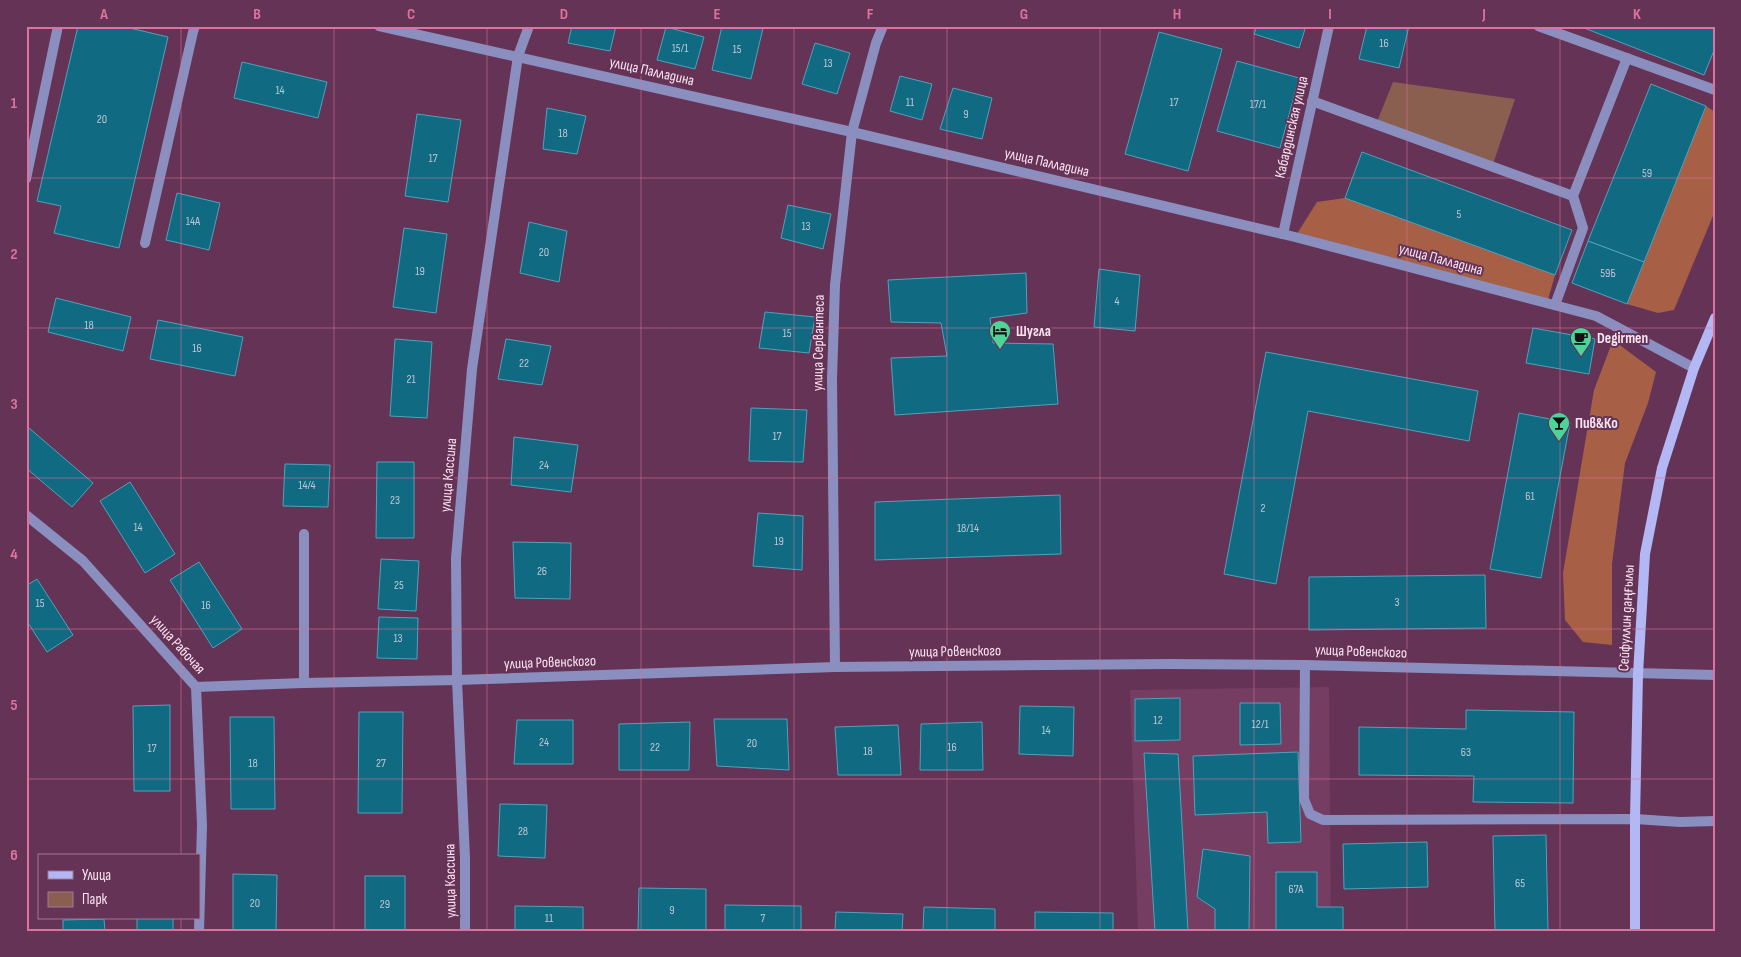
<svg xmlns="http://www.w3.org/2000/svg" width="1741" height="957" font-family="'Sofia Sans Condensed',sans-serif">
<rect width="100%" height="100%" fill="#653355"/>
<path fill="#753d62" d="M1329,687l2,244h-193l-8,-241z"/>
<path fill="#8b5f4f" d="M1393,82l122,17 -23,68 -116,-43z"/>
<g fill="#a76045">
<path d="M1706,106l9,6v99l-41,99 -16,3 -31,-9z"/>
<path d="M1345,198l210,77 -8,28 -252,-66 22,-35z"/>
<path d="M1613,340l43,32 -8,31 -23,60 -13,101v81l-29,-3 -18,-22 -2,-47 31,-183z"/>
</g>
<g fill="#0f6a82" stroke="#53a1ba">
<path d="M78,26h43l47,11 -49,211 -65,-15 7,-27 -24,-5z"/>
<path d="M572,26h44l-6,25 -42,-8z"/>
<path d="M722,26h32l9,2 -12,51 -39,-9z"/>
<path d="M1257,26h49l-7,22 -45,-14z"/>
<path d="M1367,26h42l-10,42 -40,-9z"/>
<path d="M1579,26h136v22l-11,27z"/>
<path d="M666,27l38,10 -9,32 -38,-9z"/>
<path d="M1159,32l63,17 -34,122 -63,-17z"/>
<path d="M815,43l35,10 -13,41 -35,-10z"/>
<path d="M1237,61l62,17 -19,70 -63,-17z"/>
<path d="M242,62l85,20 -9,36 -84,-20z"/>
<path d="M900,76l32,8 -10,36 -32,-9z"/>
<path d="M1651,84l55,22 -62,156 -56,-21z"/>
<path d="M953,88l39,10 -10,41 -42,-10z"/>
<path d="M547,108l39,8 -9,38 -34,-5z"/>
<path d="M417,114l44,6 -13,82 -43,-6z"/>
<path d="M1362,152l210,78 -17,45 -210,-77z"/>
<path d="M177,193l43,10 -11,47 -43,-10z"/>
<path d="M788,205l43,9 -8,35 -42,-11z"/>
<path d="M529,222l38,9 -8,51 -39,-9z"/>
<path d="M404,228l43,6 -11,79 -43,-6z"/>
<path d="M1588,241l56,21 -17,42 -55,-21z"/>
<path d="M1099,269l41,6 -5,56 -41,-4z"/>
<path d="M1026,273l1,40 -37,5 3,25 60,1 5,60 -163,11 -4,-57 56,-2 -6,-33 -50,-1 -3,-42z"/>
<path d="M56,298l75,19 -8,34 -75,-19z"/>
<path d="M765,312l50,5 -6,36 -50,-5z"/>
<path d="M158,320l85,17 -8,39 -85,-17z"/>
<path d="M1533,328l62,11 -6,35 -63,-11z"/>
<path d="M395,339l37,3 -5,76 -37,-2z"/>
<path d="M506,339l45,7 -9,39 -44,-6z"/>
<path d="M1266,352l212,39 -9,50 -161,-30 -32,173 -52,-10z"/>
<path d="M751,408l56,2 -4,52 -54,-1z"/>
<path d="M1519,413l51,10 -29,155 -51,-9z"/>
<path d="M29,428l64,55 -21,24 -46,-39v-37z"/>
<path d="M514,437l64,8 -7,47 -60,-7z"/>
<path d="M377,462h37v76h-38z"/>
<path d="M285,464l45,1 -2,42 -45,-1z"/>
<path d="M130,482l45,72 -30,19 -45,-72z"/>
<path d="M1060,495l1,59 -186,6v-58z"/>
<path d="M758,513l45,3 -1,54 -49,-4z"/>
<path d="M513,542l58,1 -1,56 -55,-1z"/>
<path d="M381,559l38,2 -3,50 -38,-2z"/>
<path d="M199,562l43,67 -29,19 -43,-68z"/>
<path d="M1485,575l1,53 -177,2v-53z"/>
<path d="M37,579l36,56 -26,17 -21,-32v-34z"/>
<path d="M379,617l39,1 -1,41 -40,-1z"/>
<path d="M1180,698v42l-45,1v-42z"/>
<path d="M1240,703h40l1,41 -41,1z"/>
<path d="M170,705v86h-36l-1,-85z"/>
<path d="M1020,706l54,1 -1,49 -54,-2z"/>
<path d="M1466,710l108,2 -1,91 -100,-1 1,-26 -115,-1v-48l107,2z"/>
<path d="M359,712h44l-1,101h-44z"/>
<path d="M230,717h44l1,92h-44z"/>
<path d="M714,719h73l2,51 -72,-4z"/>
<path d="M517,720h56v44h-59z"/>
<path d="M690,722l-1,48h-70v-46z"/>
<path d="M982,722l1,48h-63l1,-46z"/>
<path d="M898,725l3,50h-63l-3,-48z"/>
<path d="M1298,752l3,90 -33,1 -1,-31 -72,3 -2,-59z"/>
<path d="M1144,753l34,1 10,177h-33z"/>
<path d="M500,804l47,1 -2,53 -47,-2z"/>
<path d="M1546,835l2,96h-53l-2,-95z"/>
<path d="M1427,842l1,45 -84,2 -1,-45z"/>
<path d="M1203,849l47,7 -1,75h-34v-22l-18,-12z"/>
<path d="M1276,872h41v35h26v24h-67z"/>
<path d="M233,874l44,1 -1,56h-43z"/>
<rect x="365" y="876" width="40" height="55"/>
<path d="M639,888l67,1v42h-68z"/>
<path d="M725,905l76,1v25h-76z"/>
<path d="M515,906l68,1v24h-68z"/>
<path d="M924,907l71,2v22h-72z"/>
<path d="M836,912l67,2 -1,17h-67z"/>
<path d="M1035,912l78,1v18h-78z"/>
<rect x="137" y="918" width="36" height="13"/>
<path d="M104,919l1,12h-42v-11z"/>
</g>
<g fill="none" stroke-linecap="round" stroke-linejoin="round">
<g stroke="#8b8fbf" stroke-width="10">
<path d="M1538,26l177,64"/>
<path d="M1312,101l261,95"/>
<path d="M1555,305l28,-77 -10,-32 54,-138"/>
<path d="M1305,665l-1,134 6,15 13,6 312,-1 45,3 35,-1"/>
</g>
<g stroke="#8b8fbf" stroke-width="10">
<path d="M379,26l473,106 443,105 301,79 98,52"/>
<path d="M26,179l32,-153"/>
<path d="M1283,234l46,-208"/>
<path d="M145,243l48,-211 2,-6"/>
<path d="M26,515l57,46 113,126 6,138 -3,106"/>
<path d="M304,534v149"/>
<path d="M835,667l-3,-288 3,-94 17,-153 24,-89 7,-17"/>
<path d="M196,687l108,-4 153,-3 378,-13 334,-3 136,1 410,10"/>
<path d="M465,931v-73l-8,-178 -1,-122 16,-189 46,-313 11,-30"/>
</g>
<path stroke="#b3b8f5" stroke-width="10" d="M1635,931v-112l3,-145 7,-120 17,-86 32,-100 21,-50"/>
</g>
<path fill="none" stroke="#dc739f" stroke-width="1" stroke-opacity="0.55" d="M181,26v830M334,26v905M487,26v905M641,26v905M794,26v905M947,26v905M1100,26v905M1254,26v905M1407,26v905M1560,26v905M26,178h1689M26,328h1689M26,478h1689M26,629h1689M26,779h1689M181,918v13"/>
<defs>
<g id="hotel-pin" transform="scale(1.125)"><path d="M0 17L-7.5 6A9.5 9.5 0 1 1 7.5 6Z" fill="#4ed399" stroke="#653355"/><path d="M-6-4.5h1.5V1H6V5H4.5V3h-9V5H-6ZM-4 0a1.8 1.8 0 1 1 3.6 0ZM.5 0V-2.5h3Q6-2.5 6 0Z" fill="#111"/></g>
<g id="cafe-pin" transform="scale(1.125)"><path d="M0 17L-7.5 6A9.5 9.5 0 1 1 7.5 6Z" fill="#4ed399" stroke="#653355"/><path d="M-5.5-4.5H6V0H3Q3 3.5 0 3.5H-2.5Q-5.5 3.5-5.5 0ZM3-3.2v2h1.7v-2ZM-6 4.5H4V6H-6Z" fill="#111"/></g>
<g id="bar-pin" transform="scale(1.125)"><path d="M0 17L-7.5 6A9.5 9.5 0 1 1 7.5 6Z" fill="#4ed399" stroke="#653355"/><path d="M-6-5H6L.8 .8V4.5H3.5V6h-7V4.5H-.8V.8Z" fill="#111"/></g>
</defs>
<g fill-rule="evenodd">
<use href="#hotel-pin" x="1000" y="331"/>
<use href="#cafe-pin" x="1581" y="338"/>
<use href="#bar-pin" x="1559" y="423"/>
</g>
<g text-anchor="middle" stroke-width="4" stroke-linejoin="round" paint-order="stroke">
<g font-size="12" fill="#c1c5d6">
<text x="1384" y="47">16</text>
<text x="680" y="52">15/1</text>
<text x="737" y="53">15</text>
<text x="828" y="67">13</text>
<text x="280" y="94">14</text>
<text x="910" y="106">11</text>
<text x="1174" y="106">17</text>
<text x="1258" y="108">17/1</text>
<text x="966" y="118">9</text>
<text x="102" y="123">20</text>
<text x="563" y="137">18</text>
<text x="433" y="162">17</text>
<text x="1647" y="177">59</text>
<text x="1459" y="218">5</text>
<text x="193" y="225">14А</text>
<text x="806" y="230">13</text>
<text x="544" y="256">20</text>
<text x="420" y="275">19</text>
<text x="1608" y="277">59Б</text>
<text x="1117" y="305">4</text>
<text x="89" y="329">18</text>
<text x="787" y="337">15</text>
<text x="197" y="352">16</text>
<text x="524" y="367">22</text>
<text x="411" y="383">21</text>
<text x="777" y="440">17</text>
<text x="544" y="469">24</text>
<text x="307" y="489">14/4</text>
<text x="1530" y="500">61</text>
<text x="395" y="504">23</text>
<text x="1263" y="512">2</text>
<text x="138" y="531">14</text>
<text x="968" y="532">18/14</text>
<text x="779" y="545">19</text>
<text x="542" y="575">26</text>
<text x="399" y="589">25</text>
<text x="1397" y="606">3</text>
<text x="40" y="607">15</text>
<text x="206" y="609">16</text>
<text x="398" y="642">13</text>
<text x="1158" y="724">12</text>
<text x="1260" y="728">12/1</text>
<text x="1046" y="734">14</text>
<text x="544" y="746">24</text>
<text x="752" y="747">20</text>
<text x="655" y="751">22</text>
<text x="952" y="751">16</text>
<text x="152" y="752">17</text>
<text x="868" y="755">18</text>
<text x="1466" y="756">63</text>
<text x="253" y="767">18</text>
<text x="381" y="767">27</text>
<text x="523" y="835">28</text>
<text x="1520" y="887">65</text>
<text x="1296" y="893">67А</text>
<text x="255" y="907">20</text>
<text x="385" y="908">29</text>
<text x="672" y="914">9</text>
<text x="549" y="922">11</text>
<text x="763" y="922">7</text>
</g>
<g font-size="15" fill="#fce3f2" stroke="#653355">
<text transform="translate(652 71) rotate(13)" y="5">улица Палладина</text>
<text transform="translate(1291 127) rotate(-77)" y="5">Кабардинская улица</text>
<text transform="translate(1047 162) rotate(13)" y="5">улица Палладина</text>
<text transform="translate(1441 259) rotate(15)" y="5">улица Палладина</text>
<text transform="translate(818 343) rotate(-89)" y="5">улица Сервантеса</text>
<text transform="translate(448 475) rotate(-85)" y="5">улица Кассина</text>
<text transform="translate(1626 618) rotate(-87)" y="5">Сейфуллин даңғылы</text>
<text transform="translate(178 644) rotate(48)" y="5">улица Рабочая</text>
<text transform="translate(955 651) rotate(-1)" y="5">улица Ровенского</text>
<text transform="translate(1361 651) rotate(2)" y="5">улица Ровенского</text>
<text transform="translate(550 662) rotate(-2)" y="5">улица Ровенского</text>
<text transform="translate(450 881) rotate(-91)" y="5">улица Кассина</text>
</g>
<g font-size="15" font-weight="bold" fill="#fce3f2" stroke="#653355" text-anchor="start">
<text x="1016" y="336">Шугла</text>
<text x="1597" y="343">Degirmen</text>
<text x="1575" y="428">Пив&amp;Ко</text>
</g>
</g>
<rect width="1741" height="957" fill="none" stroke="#653355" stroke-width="55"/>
<rect x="38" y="854" width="162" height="65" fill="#653355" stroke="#a17994"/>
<rect x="48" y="871" width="25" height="8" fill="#b3b8f5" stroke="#a17994"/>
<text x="82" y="880" font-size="15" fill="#fce3f2">Улица</text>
<rect x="48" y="892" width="25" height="15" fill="#8b5f4f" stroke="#a17994"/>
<text x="82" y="904" font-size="15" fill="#fce3f2">Парк</text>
<rect x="28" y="28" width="1686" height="902" fill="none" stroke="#dc739f" stroke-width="2"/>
<g font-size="16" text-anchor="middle" font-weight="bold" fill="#dc739f">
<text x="104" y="19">A</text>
<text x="257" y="19">B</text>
<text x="411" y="19">C</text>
<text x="564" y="19">D</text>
<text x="717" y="19">E</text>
<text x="870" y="19">F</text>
<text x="1024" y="19">G</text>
<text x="1177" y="19">H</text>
<text x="1330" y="19">I</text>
<text x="1484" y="19">J</text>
<text x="1637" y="19">K</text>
<text x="14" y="108">1</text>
<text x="14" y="259">2</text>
<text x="14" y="409">3</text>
<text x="14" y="559">4</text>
<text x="14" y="710">5</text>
<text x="14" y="860">6</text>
</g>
</svg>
